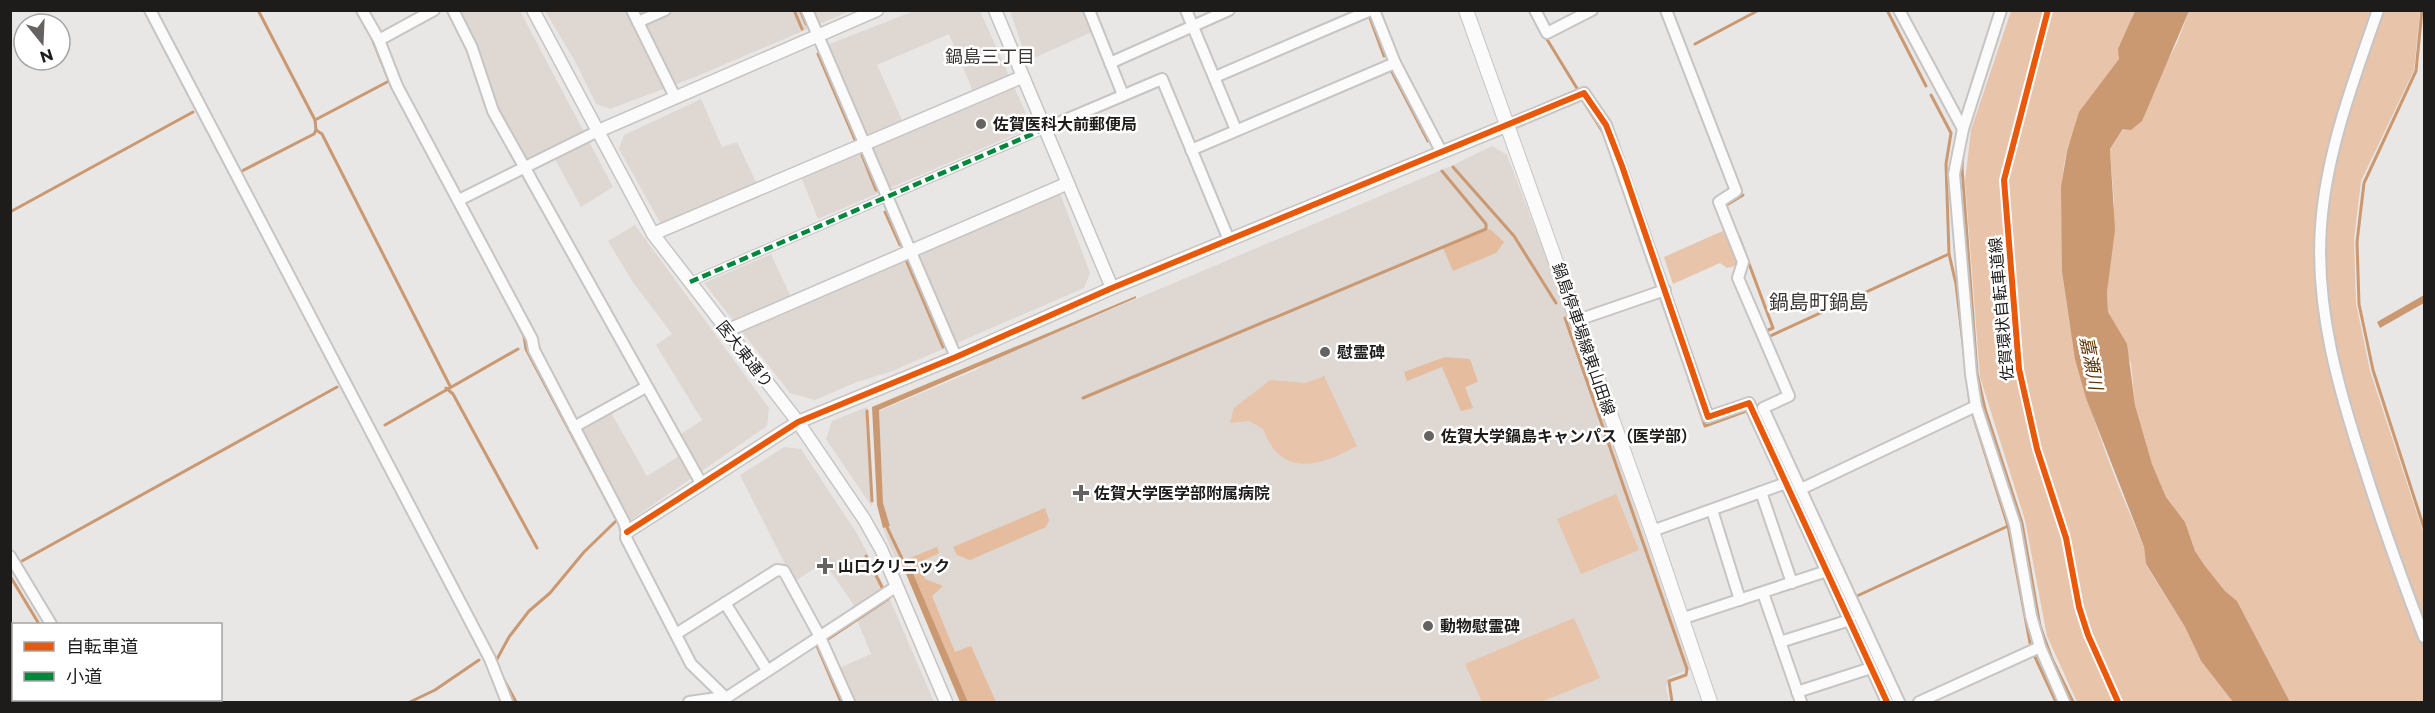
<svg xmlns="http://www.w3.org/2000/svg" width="2435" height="713" font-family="Montserrat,'Noto Sans JP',sans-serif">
<rect width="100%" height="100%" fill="#e9e7e5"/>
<g fill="#dfd7d2">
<path d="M458,11h62l93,176 -32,20 -31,-57 -22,11 -34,-58 -21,-67z"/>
<path d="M545,11h82l9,17 39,-17h175l-155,66 -85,32 -14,-5 -21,-43z"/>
<path d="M914,11h66l52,116 -214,92 -17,-42 176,-76 -28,-67 -72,31 26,57 -38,16 -38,-93z"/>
<path d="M1010,11h74l8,21 -65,29z"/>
<path d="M701,99l21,48 15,-5 20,42 -96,40 -42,-75 5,-14z"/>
<path d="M1492,146l15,9 29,76 3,-1 151,439 -21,8 -3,10 3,15h-701l-60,-143 -11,5 -14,-36 7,-2 -7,-23 -4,-92 97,-41 13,-9 462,-195z"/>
<path d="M1060,193l30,80 -6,15 -194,84 -33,10 -42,18 -25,-7 -86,-110 67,-29 24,52z"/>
<path d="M635,225l134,183 -2,18 -139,96 -49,-93 31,-18 37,65 32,-20 -8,-15 31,-21 -46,-75 16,-11 -40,-53 -24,-40z"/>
<path d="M867,407l5,100 -46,-68 6,-18z"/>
<path d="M784,447l17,2 57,86 27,53 49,114h-83l-14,-33 34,-15 -14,-34 -2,-13 -31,-45 -30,20 -54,-107z"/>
</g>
<g fill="#e7c4aa">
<path d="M2011,11h124c-8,15 -9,31 -16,47 -11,28 -47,68 -53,96 -6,27 -4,54 -4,82 1,112 38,209 82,311l2,18 39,62 16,34 32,41h-156l-30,-66 -22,-116 -45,-143 -15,-196 6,-51z"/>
<path d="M2189,11h231l-6,59 -53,111 -7,59 2,63 14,68 54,164v167h-134l-53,-101 -12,-10 -20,-25 -10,-15 -10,-29 -19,-25 -14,-33 -17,-59 -4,-42 -23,-50 -1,-21 7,-90 -4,-53 47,-68 20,-38z"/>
<path d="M1725,230l13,35 -11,3 -7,-5 -47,21 -9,-27z"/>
<path d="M1324,376l33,70c-37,20 -75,33 -94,-17l-14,-8 -19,2 4,-15 36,-28 36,3z"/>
<path d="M1616,494l23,56 -58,24 -24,-55z"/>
<path d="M1574,618l26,60 -59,24h-59l-17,-38z"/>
</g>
<g fill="#e5bc9d">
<path d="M1490,229l14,13 -8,11 -43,18 -10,-23z"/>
<path d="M1445,357l25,2 8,23 -13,5 8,21 -12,3 -19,-44 -35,14 -3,-9z"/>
<path d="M1045,508l4,12 -3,7 -76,33 -13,-5 -4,-8z"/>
<path d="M937,547l2,6 -21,10 7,16 18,7 -11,10 23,56 16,-6 25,56h-28l-61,-143z"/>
</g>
<g fill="#ca9972">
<path d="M2135,11h54l-47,110 -11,9 -8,-1 -13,20 5,81 -8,62 1,20 19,32 8,61 17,59 14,33 19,25 10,29 10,15 20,25 12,10 53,101h-57l-32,-41 -16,-34 -39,-63 -2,-17 -58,-149 -11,-39 -13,-88 -1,-84 6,-36 12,-39 40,-53 -1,-10z"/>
<path d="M2424,295v8l-44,25 -3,-6z"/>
<path d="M1136,296v2l-257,112 4,93 7,23 -7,2 -6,-23 -5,-98z"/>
<path d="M907,559l61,143h-8l-59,-140z"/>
</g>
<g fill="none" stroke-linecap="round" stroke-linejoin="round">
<g stroke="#ca9972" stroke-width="3">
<path d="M258,10l57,110"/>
<path d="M794,10l8,19"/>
<path d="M800,10l6,14"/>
<path d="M1529,10l49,80"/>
<path d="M1887,10l39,76"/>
<path d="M2422,10l-6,61 -52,112 -7,59 2,62 14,66 51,158"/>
<path d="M1370,18l14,38"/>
<path d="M1679,30l40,103"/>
<path d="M371,36l21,52"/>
<path d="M1695,44l64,-34"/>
<path d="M818,54l37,86"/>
<path d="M1392,72l36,69"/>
<path d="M1931,95l20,38 -5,31 3,90 7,30 14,119"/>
<path d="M1585,104l19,30"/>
<path d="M316,130l6,4 128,252"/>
<path d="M1963,153l-1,15 15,205 8,36 37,114 18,103 12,33 21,43"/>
<path d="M862,155l14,35"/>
<path d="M1453,167l61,69 42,67"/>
<path d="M238,173l76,-39 2,-4 -1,-10 74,-39"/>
<path d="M1725,206l18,-11"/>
<path d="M10,212l183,-100"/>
<path d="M885,212l15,33"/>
<path d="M1739,237l34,91 -7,3 1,3"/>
<path d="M907,262l36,85"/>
<path d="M1565,318l122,351 -1,6 -17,6 3,21"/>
<path d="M1768,337l181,-83"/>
<path d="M1689,379l16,47 44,-16"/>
<path d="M446,388l7,6 84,154"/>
<path d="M1083,398l403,-169v-5l-44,-53"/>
<path d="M867,411l5,90"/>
<path d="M1973,415l35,111 22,117"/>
<path d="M385,425l133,-76"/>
<path d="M886,525l18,38"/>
<path d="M866,556l18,35"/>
<path d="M22,561l315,-174"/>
<path d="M10,576l29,48"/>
<path d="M1857,596l151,-70"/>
<path d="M825,641l63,-42 -2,-2"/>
<path d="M820,645l-3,1 24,56"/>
<path d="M2035,657l21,45"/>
<path d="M496,661l13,-24 20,-26 21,-18 34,-41 33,-32 -91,-171 -2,-13 -10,-20"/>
<path d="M503,678l13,24"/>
<path d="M83,700l2,2"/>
<path d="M410,702l25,-12 44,-30"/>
</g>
<g stroke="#c7c5c4" stroke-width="10">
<path id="pedestrian" d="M690,282l354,-153"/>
</g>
<g stroke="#c7c5c4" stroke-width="14">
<g id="minor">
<path d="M150,10l340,649 17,43"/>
<path d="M362,10l17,30 18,46 135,253 2,11 90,172 3,10 -1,6 65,126 35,34 171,-112"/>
<path d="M453,10l19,38 21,63 208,372"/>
<path d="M632,10l43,87"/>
<path d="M807,10l149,347"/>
<path d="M1089,10l34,85"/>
<path d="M1186,10l50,120"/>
<path d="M1374,10l21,53 46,88"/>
<path d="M1535,10l12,23 45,-23"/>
<path d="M1666,10l70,181 -17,11 24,60 -5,16 51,118 -26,12 136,294"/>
<path d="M1899,10l64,119"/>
<path d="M2001,10l-38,119 -9,45 17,200 5,32 39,119 16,91 9,31 24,55"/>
<path d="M2378,10c-24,69 -52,143 -57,216 -6,84 18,165 44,244 18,57 38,112 59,167"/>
<path d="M638,22l27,-12"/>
<path d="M379,40l55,-30"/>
<path d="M1110,63l119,-53"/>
<path d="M1215,77l156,-67"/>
<path d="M1508,125l76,-32 22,32 102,292 41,-14 138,299"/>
<path d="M1044,129l118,-50 67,161"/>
<path d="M1191,150l204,-87"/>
<path d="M459,200l137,-68"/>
<path d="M1578,320l87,-30"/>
<path d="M574,427l72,-40"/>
<path d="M1801,489l175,-83"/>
<path d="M1761,492l31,91"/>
<path d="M1712,510l28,90"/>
<path d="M1652,531l134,-48"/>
<path d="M10,556l41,68"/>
<path d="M1763,593l38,109"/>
<path d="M725,603l42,67"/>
<path d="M1681,619l146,-48"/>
<path d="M676,634l101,-64 7,1 35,64 30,67"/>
<path d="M1780,642l70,-22"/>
<path d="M1797,692l74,-24"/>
<path d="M96,700l2,2"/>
<path d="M689,702l28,-4 5,-3"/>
<path d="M1919,702l121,-55"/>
</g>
</g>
<g stroke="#c7c5c4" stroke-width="15">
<g id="tertiary">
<path d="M533,10l120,224 145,188 66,97 17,30 65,153"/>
<path d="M995,10l117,278"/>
<path d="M596,132l281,-122"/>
<path d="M653,234l369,-157"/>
<path d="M726,331l340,-147"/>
<path d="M627,532l171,-110 158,-65 156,-69 396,-163"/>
</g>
</g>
<g stroke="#c7c5c4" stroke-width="16">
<path id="secondary" d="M1466,10l186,521 58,171"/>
</g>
<use href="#pedestrian" stroke="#fcfbfb" stroke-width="8"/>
<use href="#minor" stroke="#fcfbfb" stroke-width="10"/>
<use href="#tertiary" stroke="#fcfbfb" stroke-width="12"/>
<use href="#secondary" stroke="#fcfbfb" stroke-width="14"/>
<path stroke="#00873e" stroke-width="4.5" stroke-dasharray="9 4.5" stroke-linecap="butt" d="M690,282l354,-153"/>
<g stroke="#fff" stroke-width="10">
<g id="cycleway">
<path d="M2048,10l-44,170 15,189 18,80 29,89 13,69 9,28 30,67"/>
<path d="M627,532l171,-110 158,-65 156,-69 472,-195 22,32 16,41 86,251 41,-14 138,299"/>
</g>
</g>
<use href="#cycleway" stroke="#e8590c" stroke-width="6"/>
</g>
<g fill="#656362" stroke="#fff" stroke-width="2">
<circle cx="981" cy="124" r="6"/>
<circle cx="1325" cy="352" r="6"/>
<circle cx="1429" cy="436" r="6"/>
<path d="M1078 484h6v6h6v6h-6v6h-6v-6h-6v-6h6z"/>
<path d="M822 557h6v6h6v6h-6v6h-6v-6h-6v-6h6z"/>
<circle cx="1428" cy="626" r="6"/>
</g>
<g text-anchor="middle" stroke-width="5" stroke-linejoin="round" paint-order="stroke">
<g font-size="16" font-weight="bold" fill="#1e1c1b" stroke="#fff" text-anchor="start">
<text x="993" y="130">佐賀医科大前郵便局</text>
<text x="1337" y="358">慰霊碑</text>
<text x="1441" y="442">佐賀大学鍋島キャンパス（医学部）</text>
<text x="1094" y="499">佐賀大学医学部附属病院</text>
<text x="838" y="572">山口クリニック</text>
<text x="1440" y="632">動物慰霊碑</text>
</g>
<g font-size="16" fill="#1e1c1b" stroke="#fff">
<text transform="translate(2001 309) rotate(-95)" y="6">佐賀環状自転車道線</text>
<text transform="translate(1584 339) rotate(71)" y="6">鍋島停車場線東山田線</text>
<text transform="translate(745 354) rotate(52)" y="6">医大東通り</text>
</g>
<g font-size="18" fill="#3a3634" stroke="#fff">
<text x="990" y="63">鍋島三丁目</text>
</g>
<g font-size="18" font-style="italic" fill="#623408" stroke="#fff">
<text transform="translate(2091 363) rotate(79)" y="6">嘉瀬川</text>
</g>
<g font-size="20" fill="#3a3634" stroke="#fff">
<text x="1819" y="309">鍋島町鍋島</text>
</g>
</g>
<rect width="2435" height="713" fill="none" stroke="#1e1c1b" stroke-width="24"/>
<rect x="12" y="623" width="210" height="78" fill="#ffffff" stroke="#a5a4a4" stroke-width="1.5"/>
<rect x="24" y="642" width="30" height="9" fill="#e8590c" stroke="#a5a4a4" stroke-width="1.5"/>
<text x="66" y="653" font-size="18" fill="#1e1c1b">自転車道</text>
<rect x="24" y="672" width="30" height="9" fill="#00873e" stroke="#a5a4a4" stroke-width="1.5"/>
<text x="66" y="683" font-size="18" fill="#1e1c1b">小道</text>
<g transform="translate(42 42) rotate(162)"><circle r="28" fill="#ffffff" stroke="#a5a4a4" stroke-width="1.5"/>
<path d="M0-4.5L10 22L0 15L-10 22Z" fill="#656362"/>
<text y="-9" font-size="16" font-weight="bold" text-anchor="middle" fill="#1e1c1b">N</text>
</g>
</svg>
